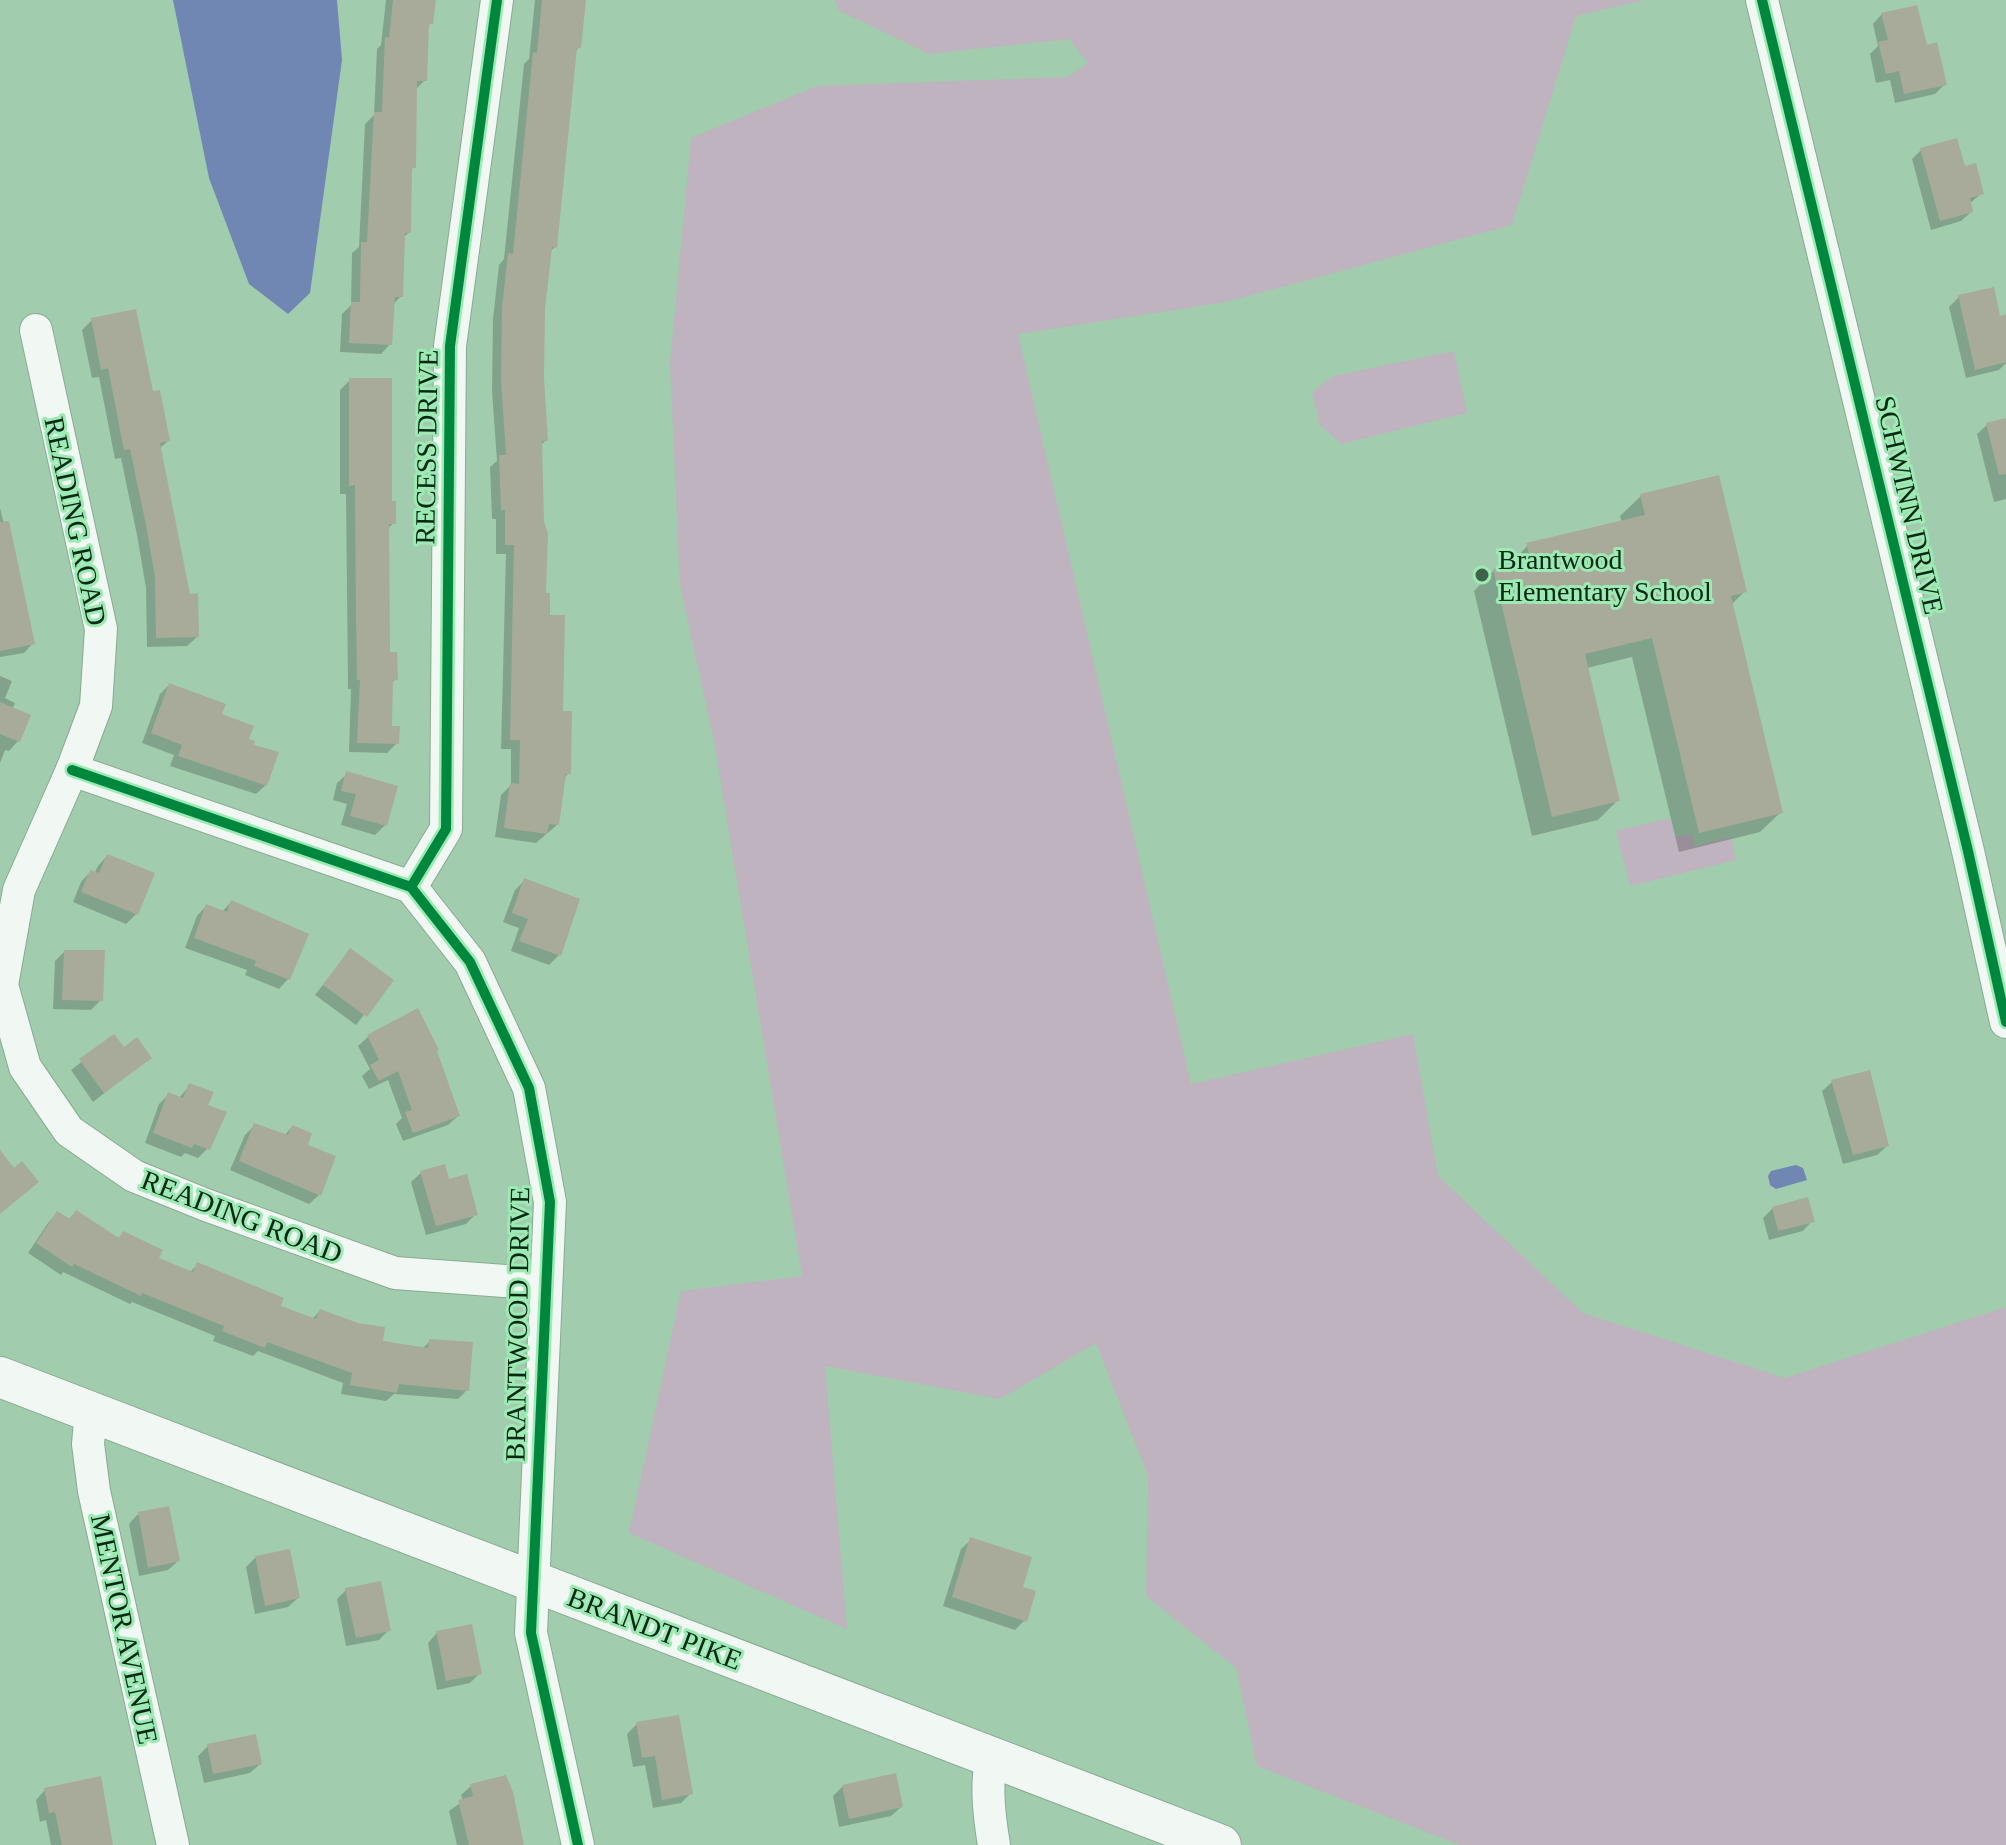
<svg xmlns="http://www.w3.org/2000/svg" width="2006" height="1845" font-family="Georgia,serif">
<rect width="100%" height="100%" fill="#a2ccae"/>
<g fill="#beb3be">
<path d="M835,0h810l-69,16 -64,209 -286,77 -208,32 173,750 222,-50 25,142 145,137 202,65 221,-71v538h-546l-203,-79 -21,-98 -90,-72 2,-120 -52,-133 -96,56 -175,-33 22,263 -218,-96 52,-242 121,-15 -88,-535 -34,-156 -10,-222 21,-225 126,-52 251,-9 20,-14 -19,-24 -140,15 -91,-44z"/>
<path d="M1454,351l13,62 -126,31 -21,-19 -8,-32 21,-17z"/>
<path d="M1670,818l5,19 17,-3 3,12 36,-9 5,23 -106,26 -14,-55z"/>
</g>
<g fill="#7087b3">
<path d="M173,0h164l5,60 -32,233 -22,21 -39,-30 -40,-106z"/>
<path d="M1796,1165l7,3 4,12 -31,9 -6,-4 -2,-9 3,-5z"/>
</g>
<g fill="#0003">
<path d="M386,0h47l-2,23 -4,4 -2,53 -10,10 -1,77 -4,4 -1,61 -6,6 -2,58 -9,10 -2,38 -9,10 -41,-2 2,-38 9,-9 1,-52 7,-6 6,-123 9,-9 3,-66 4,-4z"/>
<path d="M535,0h49l-5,47 -4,5 -20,195 -6,5 -6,57 -1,69 4,62 -6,6 4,149 25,178 -6,6 -6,46 -21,18 -41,-6 6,-42 10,-10v-36h-10l5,-195h-10v-35h-4l-2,-52 7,-6 -5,-70 1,-72 6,-54 5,-6 20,-195 5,-5z"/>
<path d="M1882,14l43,33 20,37 -10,10 -40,9 -5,-23 -14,3 -6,-29 8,-8 -5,-22z"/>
<path d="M1921,150l42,18 19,25 -13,11 2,8 -10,9 -30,9 -19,-71z"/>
<path d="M1959,297l39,21 8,-2v47l-7,7 -33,8 -17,-71z"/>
<path d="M92,320l59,74 17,47 -9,8 38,188 -10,9 -40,1 -1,-59 -9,-53 -16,-77 -6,1 -16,-82 -7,1 -10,-48z"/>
<path d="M350,380l44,143 -7,6 1,125 8,25 -6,5v44l7,15 -10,10 -38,-1 2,-63h-3l-2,-195h-6v-104z"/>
<path d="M2006,420v79l-12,3 -17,-68 10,-9z"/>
<path d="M1641,496l103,96 -13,13 50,207 -21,20 -81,20 -47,-195 -45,11 31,132 -20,20 -66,16 -58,-245 20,-21 14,-3 20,-22 94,-22 -2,-7z"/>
<path d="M0,508l33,135 -9,10 -24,4z"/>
<path d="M0,676l12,5 -7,17 10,5 -3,6 16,7 -10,25 -9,10 -4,-1 -5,13z"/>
<path d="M169,685l50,31 27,24 20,45 -10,9 -86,-28 4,-11 -32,-12 18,-49z"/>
<path d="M347,774l38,51 -10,10 -34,-10 6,-21 -14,-4 4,-17z"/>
<path d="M107,856l45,18 -16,40 -10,10 -53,-22 8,-20 9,-10 4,2 4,-8z"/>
<path d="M525,880l53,20 -19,55 -10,10 -38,-14 8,-23 -16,-6 12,-32z"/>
<path d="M231,902l57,77 -9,10 -34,-14 2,-5 -62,-22 12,-32 9,-10 16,6z"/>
<path d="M350,950l41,30 -35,45 -41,-30z"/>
<path d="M64,952l37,48 -10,10 -38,-1 2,-48z"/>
<path d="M114,1037l10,12 25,9 -56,44 -22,-32z"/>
<path d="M368,1037l67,15 23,64 -10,9 -45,16 -7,-17 6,-6 -14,-38 -19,9 -7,-13 8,-7 -12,-23z"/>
<path d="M1832,1082l55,64 -10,9 -34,9 -21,-73z"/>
<path d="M190,1085l16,22 2,41 -10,10 -13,-5 -4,4 -36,-14 14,-39 10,-10 10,4z"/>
<path d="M255,1125l29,11 8,-9 27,68 -10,9 -79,-34 15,-35z"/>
<path d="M421,1173l55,41 -10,10 -40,11 -15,-53z"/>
<path d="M1773,1208l39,13 -9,10 -34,9 -6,-22z"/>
<path d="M76,1212l41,27 6,-5 33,25 34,13 8,-8 80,43 34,12 8,-8 61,32 41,6 8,-8 37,49 -9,9 -64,-5 -8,7 -45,-7 2,-11 -85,-32 -5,5 -40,-15 2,-5 -83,-34 -2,2 -67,-32 -2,3 -33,-22 20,-30 9,-10 11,7z"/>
<path d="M138,1514l40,47 -10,9 -29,6 -10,-52z"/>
<path d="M971,1540l49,49 5,31 -10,10 -72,-24 18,-57z"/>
<path d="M256,1557l42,41 -10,9 -33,7 -9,-47z"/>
<path d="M346,1590l43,40 -10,10 -33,6 -9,-47z"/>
<path d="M437,1633l43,40 -10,10 -33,7 -9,-47z"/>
<path d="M637,1724l54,69 -10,10 -28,5 -8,-43 -12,2 -6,-33z"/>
<path d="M208,1746l52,18 -10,9 -46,10 -6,-27z"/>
<path d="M471,1786l51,59h-65l-8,-34 14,-10 -2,-6z"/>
<path d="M842,1787l59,20 -10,9 -52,11 -6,-31z"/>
<path d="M45,1790l66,55h-60l-5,-25 -6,2 -4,-22z"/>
</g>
<g fill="#a8ab9a">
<path d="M393,0h43l-3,24h-4l-2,57h-10l-1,87h-4l-1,65h-6l-2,64h-8l-3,48 -43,-2 2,-41h9l1,-60h6l7,-130h8l3,-75 4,1z"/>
<path d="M542,0h44l-5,48h-4l-20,200 -5,-1 -7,62 -1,69 4,63h-6l2,81 4,11 -2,60h4v22h15l-2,96h9l-1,63h-5l-7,51 -10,-1 -2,10 -43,-6 6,-45 9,1 1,-44h-10l4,-195h-9v-35h-4l-2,-55h7l-5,-75 1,-72 6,-55 5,1 20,-202 4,1z"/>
<path d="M1917,5l10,40 10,-3 10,43 -43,9 -5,-23 -13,3 -8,-32 10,-2 -7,-27z"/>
<path d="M1957,138l8,28 11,-3 8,31 -14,4 3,14 -33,9 -20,-73z"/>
<path d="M1994,287l6,29 6,-2v48l-31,8 -17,-75z"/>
<path d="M136,309l17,82 7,-1 10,51 -10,2 30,151 8,-1 1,44 -43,1 -1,-61 -9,-52 -16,-76 -6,1 -16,-82 -7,2 -10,-52z"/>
<path d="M349,378h43v123h4v23h-7l1,128h7l1,28h-5l-1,46h8l-1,18 -42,-1 3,-63h-3l-1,-66 -1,-129 -6,1z"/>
<path d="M2006,418v56l-7,1 -13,-52z"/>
<path d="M1719,475l28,117 -16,4 52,217 -84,20 -47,-195 -67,16 35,147 -68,16 -59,-248 38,-9 -5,-17 119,-28 -5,-21z"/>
<path d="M9,521l26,123 -35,7v-129z"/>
<path d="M169,683l57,21 -4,10 32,12 -5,13 6,2 -1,4 25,7 -12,34 -89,-30 4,-11 -31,-12z"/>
<path d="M0,702l31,13 -11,27 -20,-8z"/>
<path d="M346,771l52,15 -11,40 -37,-10 6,-22 -15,-3z"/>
<path d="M107,854l48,19 -17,42 -57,-23 9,-22 9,3z"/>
<path d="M524,878l56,21 -19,57 -42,-15 9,-22 -16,-6z"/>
<path d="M231,900l78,34 -19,46 -36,-14 2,-5 -62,-23 12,-34 21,8z"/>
<path d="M350,948l44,32 -27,37 -44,-32z"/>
<path d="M64,950h41l-2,51 -41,-1z"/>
<path d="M418,1008l21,42 -2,1 23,65 -47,17 -8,-21 7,-2 -14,-39 -19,10 -9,-16 9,-5 -12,-25z"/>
<path d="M114,1034l10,13 13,-10 15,21 -48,35 -25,-34z"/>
<path d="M1870,1070l19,76 -36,9 -22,-75z"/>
<path d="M189,1083l25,9 -6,13 19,7 -17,38 -16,-6 -2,4 -39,-15 15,-41 15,6z"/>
<path d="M254,1123l34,12 4,-10 20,8 -4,12 28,11 -15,40 -82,-35z"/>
<path d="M0,1150l14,18 8,-7 17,21 -39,32z"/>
<path d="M445,1164l4,15 18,-5 11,41 -42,11 -16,-55z"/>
<path d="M1808,1197l7,25 -37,9 -6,-24z"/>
<path d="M76,1210l43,28 4,-7 40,19 -4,8 34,14 4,-10 87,36 -3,8 35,13 4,-10 38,14 27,4 -2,14 45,7 1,-9 44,3 -4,49 -70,-7 -2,9 -47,-8 2,-12 -85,-31 -2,6 -43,-17 2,-5 -82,-33 -1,3 -67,-32 -2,3 -36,-24 21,-32 13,8z"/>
<path d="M169,1506l11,55 -32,7 -10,-56z"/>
<path d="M970,1537l62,20 -9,30 13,4 -9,31 -75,-25z"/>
<path d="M290,1549l10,49 -35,8 -10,-50z"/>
<path d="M381,1581l10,50 -35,7 -11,-50z"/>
<path d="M472,1624l10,50 -36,7 -10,-50z"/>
<path d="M679,1715l14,79 -31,6 -7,-44 -13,2 -6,-36z"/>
<path d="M256,1734l6,30 -49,10 -6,-30z"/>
<path d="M896,1773l7,34 -54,12 -7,-34z"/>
<path d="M506,1775l7,17 11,53h-55l-11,-45 15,-4 -3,-12z"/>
<path d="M101,1776l12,69h-51l-7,-33 -6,1 -5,-25z"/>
</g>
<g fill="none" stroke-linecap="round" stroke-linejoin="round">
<g stroke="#89aa92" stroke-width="34">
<g id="minor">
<path d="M1762,0l206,851 38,171"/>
<path d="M36,330l65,299 -5,77 -24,64 -53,120 -17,95 23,82 44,64 65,45 72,29 189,68 151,11"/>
<path d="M72,770l339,117 59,75 59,126 21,114 -19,431 47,212"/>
<path d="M411,887l35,-58 4,-483 47,-346"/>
<path d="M91,1411l-3,33 6,47 79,354"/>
<path d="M991,1757c-5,31 -2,58 3,88"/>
</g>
</g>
<g stroke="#89aa92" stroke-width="42">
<path id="major" d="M0,1377l1221,468"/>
</g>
<use href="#minor" stroke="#f1f7f3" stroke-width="32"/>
<use href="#major" stroke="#f1f7f3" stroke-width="40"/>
<g stroke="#9deab4" stroke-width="15">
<g id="cycleway">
<path d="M1762,0l206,851 38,171"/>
<path d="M72,770l339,117 59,75 59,126 21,114 -19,431 47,212"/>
<path d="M411,887l35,-58 4,-483 47,-346"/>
</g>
</g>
<use href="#cycleway" stroke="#00873e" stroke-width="10"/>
</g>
<circle fill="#3e624a" stroke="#9deab4" stroke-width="3" cx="1482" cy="575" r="8"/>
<g text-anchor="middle" stroke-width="6" stroke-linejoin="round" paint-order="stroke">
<g font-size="28" fill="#082914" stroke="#9deab4">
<text transform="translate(426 447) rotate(-89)" y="10">RECESS DRIVE</text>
<text transform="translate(1910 505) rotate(77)" y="10">SCHWINN DRIVE</text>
<text transform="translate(76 521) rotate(78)" y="10">READING ROAD</text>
<text transform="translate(242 1216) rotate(21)" y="10">READING ROAD</text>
<text transform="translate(517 1324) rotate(-89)" y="10">BRANTWOOD DRIVE</text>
<text transform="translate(655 1628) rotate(21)" y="10">BRANDT PIKE</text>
<text transform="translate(125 1629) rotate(78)" y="10">MENTOR AVENUE</text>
</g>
<g font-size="28" fill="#082914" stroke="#9deab4" text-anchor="start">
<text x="1498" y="569">Brantwood<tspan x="1498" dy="32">Elementary School</tspan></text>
</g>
</g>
</svg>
